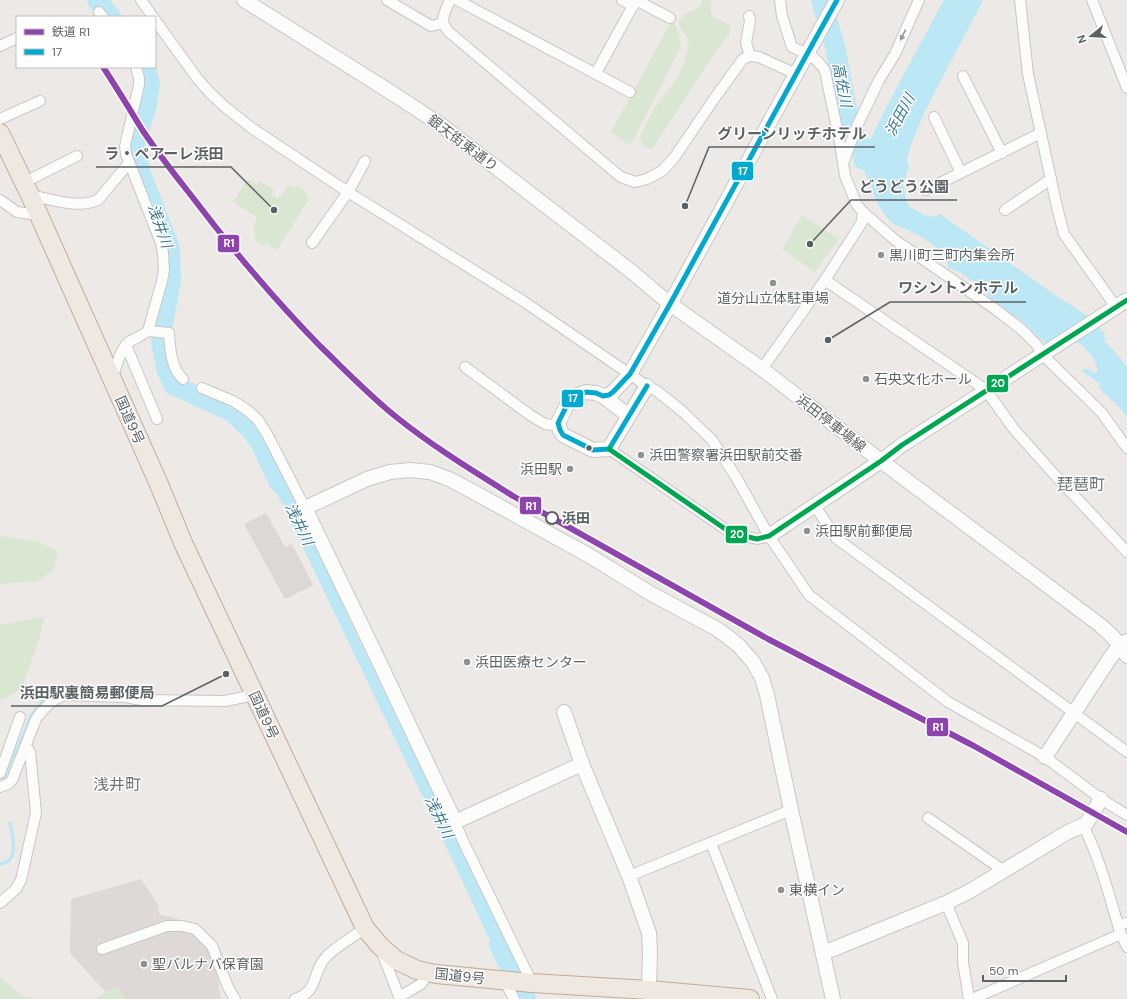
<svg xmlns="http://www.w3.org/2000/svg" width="1127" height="999" font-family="'DM Sans','Noto Sans JP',sans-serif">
<rect width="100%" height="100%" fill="#ece9e6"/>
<path fill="#dcd8d6" d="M266,513l19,34 7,-3 21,41 -28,14 -41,-75z"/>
<path fill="#ded9d6" d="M141,879l17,26 1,9 19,5 26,24 6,12 7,21 4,23h-109l-42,-46 1,-54z"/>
<g fill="#d9e6d2">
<path d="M702,0h10l-2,11 3,6 17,8 -1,10 -13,16 -64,98h-4l-7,-6 -1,-6 11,-23 28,-39 10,-27 -2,-10 -9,-15 7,-9 15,-7z"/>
<path d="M672,20l7,13 2,13 -51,100 -19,-14z"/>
<path d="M248,179l9,6 2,-4 15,9 -3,5 7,4 10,-14c10,4 15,-3 19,12l2,2 -32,51 -11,-7 -2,3c-3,-2 -6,-3 -8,-6 -3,-6 -2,-17 1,-23l-24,-15z"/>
<path d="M802,215l37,24 -24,33 -33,-23z"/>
<path d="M0,536l39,6 19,9 -4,18 -16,12 -38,3z"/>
<path d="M45,617l-6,22 -17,49 -20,12 -2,-2v-73z"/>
<path d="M0,977l23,19 12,3h-35z"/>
<path d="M118,986l8,13h-32z"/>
</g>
<g fill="#bce8f5">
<path d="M944,0h39l-58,111 -13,31 -5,18 2,6 -6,19 4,18 3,4 14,8 8,2 8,-3 115,81 31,20 20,19 -2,1v2l2,2 -2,2 12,12 10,13 1,3v48l-9,-11 -19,-18 1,-4 -18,-13 2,-2h4l7,4 2,-1c2,-11 -10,-22 -18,-29h-34l-22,-21 -35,-25 -1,-5 -27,-20 -12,-4c1,-17 -26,-31 -38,-37 -6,-3 -14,-5 -19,-9 -14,-14 -20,-35 -27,-52l-9,-3 -6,-33 3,-10c2,10 10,13 18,16l28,-55z"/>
<path d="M274,455l77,168 168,346 -16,-1 -83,-177 -159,-331z"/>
</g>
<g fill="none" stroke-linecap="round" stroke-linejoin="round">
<g stroke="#bce8f5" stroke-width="3.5">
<path d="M3,779l21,-45 6,-17 12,-15 15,-11 17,-1 12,1"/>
<path d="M0,864c4,-1 9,-2 11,-6 5,-9 1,-26 -1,-35"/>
</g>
<g stroke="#bce8f5" stroke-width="20">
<path d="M97,0l14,17"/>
<path d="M821,0l14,46 15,79 13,28"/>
<path d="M146,67l4,17 -3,21 -12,39 6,30 29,74 1,33 -8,44 -2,15 5,28 7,17 59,27 21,20 9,14 17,37"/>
<path d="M499,945l27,54"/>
</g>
<g stroke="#c8c7c6" stroke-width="12">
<g id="street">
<path d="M141,0l12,17"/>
<path d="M387,0l44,26 12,-3"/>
<path d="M450,0c-5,13 -12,20 -1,32l161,136 11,9 14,5 12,-3 15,-8 12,-13 40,-59 29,-40 7,-3 9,1 37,17"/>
<path d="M457,0l173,92"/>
<path d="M622,0l11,6"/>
<path d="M636,0l34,18"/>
<path d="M780,0l2,16 10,31c14,6 25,10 33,24l15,72 5,33 12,29 6,7 32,28 100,69 26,20 14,14 13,17 54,53 25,35"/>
<path d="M1020,0l8,74 29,133 7,27 52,73"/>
<path d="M1092,0l35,88"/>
<path d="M99,12l4,5"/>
<path d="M749,16l1,5 -4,22 4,13"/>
<path d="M155,20l42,58 13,15 14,13 29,23 95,63 175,109 124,85 10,5 26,21 29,28 24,37 33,59 40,59 139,107 97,55 56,42 26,16"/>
<path d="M0,46l17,-8"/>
<path d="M596,73l40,-73"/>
<path d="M963,76l39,77"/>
<path d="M934,117l27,56"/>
<path d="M0,119l40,-18"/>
<path d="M844,161l13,-35 22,-46 16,-26 24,-54"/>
<path d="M23,183l54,-27"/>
<path d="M926,190l115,-57"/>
<path d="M30,195c19,4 50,14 68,5l31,-37"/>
<path d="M0,200l17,12 21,3"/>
<path d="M1005,210l46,-31"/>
<path d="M312,243l36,-51 17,-31"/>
<path d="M825,280l161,110 27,38 40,45 74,79"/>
<path d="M148,331l21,2c1,16 2,35 14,46"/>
<path d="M126,345l31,74"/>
<path d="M465,367l65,48 15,9 14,2"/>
<path d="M762,369l63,-89 37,-58 1,-10"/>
<path d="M112,379c4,-10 8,-31 17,-37 6,-4 13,-6 19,-11l14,-50 2,-11 -1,-17 -2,-10 -35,-89 -1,-8 14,-61v-7l-3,-11"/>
<path d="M202,388l31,13 14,9 11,10 9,14 38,74"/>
<path d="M609,449l122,84 26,6 12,-3"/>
<path d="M815,506l21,32 291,214"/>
<path d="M0,773l20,-56"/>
<path d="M0,787l8,-3 4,-4 24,-61c7,-10 18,-22 31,-24l58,2 17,3 83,1 29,-6"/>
<path d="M928,818l76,53"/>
<path d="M455,822l8,19 69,142"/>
<path d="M1083,825c16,32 25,66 35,100"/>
<path d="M711,843l61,156"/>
<path d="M629,876l162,-66"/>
<path d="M0,903l16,-14 5,-9 15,-67 -6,-61 -4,-6"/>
<path d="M946,903l17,40v19l6,37"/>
<path d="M1127,923l-9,2 3,9 6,13"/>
<path d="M102,949l65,-23h15l13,3 17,17 16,41 7,12"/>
<path d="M381,950l19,49"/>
<path d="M505,981l9,18"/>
<path d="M399,997l22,-13 8,-12"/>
<path d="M295,999c25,-8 16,-27 32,-43 10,-10 26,-19 38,-28"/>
<path d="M972,999l149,-65"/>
</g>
</g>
<g stroke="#c8c8c8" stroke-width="16">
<g id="secondary">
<path d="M244,0l148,93 49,32 191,147 38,32 92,65 119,92 219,164c12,10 20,18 27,31"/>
<path d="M647,386l-38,63 -16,1 -30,-15 -3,-5 -2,-7 9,-18 8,-9 11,-4 10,1 7,3 6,-1 4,-3 17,-18 40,-70 137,-250 30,-54"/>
<path d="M603,396l26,20"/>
<path d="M769,536l112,-75 21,-16 225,-145"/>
<path d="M564,712l18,52 47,112 20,57 1,19 -1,38"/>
<path d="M1045,757l65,-99 10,-13 7,-4"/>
<path d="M582,764l-127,58 -81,-171 -69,-143 62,-29 23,-7 20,-2 20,2 19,7 19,10 122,67 58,36 69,37 11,8 11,9 14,16 9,16 5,17 24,115 42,189"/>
<path d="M823,952l8,-2 115,-47 24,-12 98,-59 18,-8 15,-25"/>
</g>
</g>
<g stroke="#c2ab95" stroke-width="20">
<path id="highway" d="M0,133l30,62 128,287 26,63 181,383 15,18 16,14 21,10 19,4 96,9 117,7 101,9"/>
</g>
<use href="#street" stroke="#fcfcfb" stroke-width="10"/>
<use href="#secondary" stroke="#fcfcfb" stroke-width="14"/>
<use href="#highway" stroke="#efe8e1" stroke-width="18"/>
<g stroke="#fff" stroke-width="8">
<path id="bus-1" d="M647,386l-38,63 -16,1 -30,-15 -3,-5 -2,-7 9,-18 8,-9 11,-4 10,1 7,3 6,-1 4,-3 17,-18 40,-70 137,-250 30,-54"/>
</g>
<g stroke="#fff" stroke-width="8">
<path id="bus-2" d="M609,449l122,84 26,6 12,-3 112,-75 21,-16 225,-145"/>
</g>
<use href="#bus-1" stroke="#00a9ce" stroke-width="5"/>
<use href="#bus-2" stroke="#00a651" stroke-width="5"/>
<g stroke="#fff" stroke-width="9">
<path id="rail-1" d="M103,67c14,21 27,43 40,64 15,22 31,43 47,63 41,54 83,104 130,152 25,24 49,49 75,70 37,30 78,55 118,80l255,143 206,107 153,86"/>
</g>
<use href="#rail-1" stroke="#8e44ad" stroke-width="6"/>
</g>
<defs><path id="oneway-solid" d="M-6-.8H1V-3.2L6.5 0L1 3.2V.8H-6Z"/></defs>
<use fill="#949799" href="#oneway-solid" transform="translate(903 35) rotate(115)"/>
<g fill="#8e9192" stroke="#fff" stroke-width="1.5">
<circle cx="881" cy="255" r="4"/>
<circle cx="773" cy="283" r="4"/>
<circle cx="866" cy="379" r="4"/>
<circle cx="641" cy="455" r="4"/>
<circle cx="570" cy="469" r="4"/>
<circle cx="807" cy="531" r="4"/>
<circle cx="467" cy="662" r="4"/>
<circle cx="781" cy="890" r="4"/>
<circle cx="144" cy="964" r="4"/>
</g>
<circle fill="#5c6164" stroke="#fff" stroke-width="1.5" cx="589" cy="448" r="3.5"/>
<circle fill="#fff" stroke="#5c6164" stroke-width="2" cx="552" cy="518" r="6"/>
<g text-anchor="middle" stroke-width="3" stroke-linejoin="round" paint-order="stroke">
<g font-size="14" fill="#5c6164" stroke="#fff">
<text transform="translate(463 143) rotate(37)" y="5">銀天街東通り</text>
<text transform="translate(130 420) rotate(66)" y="5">国道9号</text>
<text transform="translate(831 423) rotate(38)" y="5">浜田停車場線</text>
<text transform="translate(264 715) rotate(65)" y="5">国道9号</text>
<text transform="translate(460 976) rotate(6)" y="5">国道9号</text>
</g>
<g font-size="14" fill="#5c6164" stroke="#fff" text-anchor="start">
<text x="889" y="260">黒川町三町内集会所</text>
<text x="773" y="303" text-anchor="middle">道分山立体駐車場</text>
<text x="874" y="384">石央文化ホール</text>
<text x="649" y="460">浜田警察署浜田駅前交番</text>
<text x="562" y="474" text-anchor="end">浜田駅</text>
<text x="815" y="536">浜田駅前郵便局</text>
<text x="475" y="667">浜田医療センター</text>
<text x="789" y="895">東横イン</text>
<text x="152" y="969">聖バルナバ保育園</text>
</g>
<g font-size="14" font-weight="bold" fill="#5c6164" stroke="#fff" text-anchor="start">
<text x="562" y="523">浜田</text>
</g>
<g font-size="15" font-style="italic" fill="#3c7893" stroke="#fff">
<text transform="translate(842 85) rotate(79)" y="5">高佐川</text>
<text transform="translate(900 115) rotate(-62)" y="5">浜田川</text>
<text transform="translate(160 226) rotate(71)" y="5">浅井川</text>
<text transform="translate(299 524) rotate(64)" y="5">浅井川</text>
<text transform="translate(439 817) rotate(64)" y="5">浅井川</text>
</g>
<g font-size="16" fill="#6d7376" stroke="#fff">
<text x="1081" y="490">琵琶町</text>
<text x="117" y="790">浅井町</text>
</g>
</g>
<path fill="none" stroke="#5c6164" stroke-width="1.5" d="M685 206L709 147H875M274 210L231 167H96M810 244L851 200H957M828 340L890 302H1026M226 674L162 706H11"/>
<g fill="#5c6164" stroke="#fff" stroke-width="1.5">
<circle cx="685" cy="206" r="4"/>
<circle cx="274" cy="210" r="4"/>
<circle cx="810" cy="244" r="4"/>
<circle cx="828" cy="340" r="4"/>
<circle cx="226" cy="674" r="4"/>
</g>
<g font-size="15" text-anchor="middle" font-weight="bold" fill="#5c6164" stroke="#fff" stroke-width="3" stroke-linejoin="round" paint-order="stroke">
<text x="792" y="139">グリーンリッチホテル</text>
<text x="164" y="159">ラ・ペアーレ浜田</text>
<text x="904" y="192">どうどう公園</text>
<text x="958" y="293">ワシントンホテル</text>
<text x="87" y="698">浜田駅裏簡易郵便局</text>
</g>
<g stroke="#fff" stroke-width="1.5">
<rect x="731" y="161" width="23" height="20" rx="4" fill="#00a9ce"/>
<rect x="217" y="234" width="23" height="19" rx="4" fill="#8e44ad"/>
<rect x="986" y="374" width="23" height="19" rx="4" fill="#00a651"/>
<rect x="561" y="389" width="23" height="19" rx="4" fill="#00a9ce"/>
<rect x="519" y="496" width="23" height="19" rx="4" fill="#8e44ad"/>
<rect x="725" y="525" width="23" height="19" rx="4" fill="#00a651"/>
<rect x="926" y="717" width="23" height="20" rx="4" fill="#8e44ad"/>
</g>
<g font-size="11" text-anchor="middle" font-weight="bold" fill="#fff">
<text x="743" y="175">17</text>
<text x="229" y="247">R1</text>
<text x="998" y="387">20</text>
<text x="573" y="402">17</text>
<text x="531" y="510">R1</text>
<text x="737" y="538">20</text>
<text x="938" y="731">R1</text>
</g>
<rect x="16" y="16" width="140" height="52" fill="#ffffff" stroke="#bec0c1"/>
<rect x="24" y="29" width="20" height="6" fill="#8e44ad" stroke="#bec0c1"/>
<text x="52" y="36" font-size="12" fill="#5c6164">鉄道 R1</text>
<rect x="24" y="49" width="20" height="6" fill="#00a9ce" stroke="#bec0c1"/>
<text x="52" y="56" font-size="12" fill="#5c6164">17</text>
<g transform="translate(1091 36) rotate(252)" stroke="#ffffff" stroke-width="3" paint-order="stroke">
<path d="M0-3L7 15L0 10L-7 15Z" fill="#5c6164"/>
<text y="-6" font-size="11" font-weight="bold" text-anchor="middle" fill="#5c6164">N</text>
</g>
<path d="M983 975v6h83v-6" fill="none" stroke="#5c6164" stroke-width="2"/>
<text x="989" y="975" font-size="12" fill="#5c6164" stroke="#ffffff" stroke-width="3" paint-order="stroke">50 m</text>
</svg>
